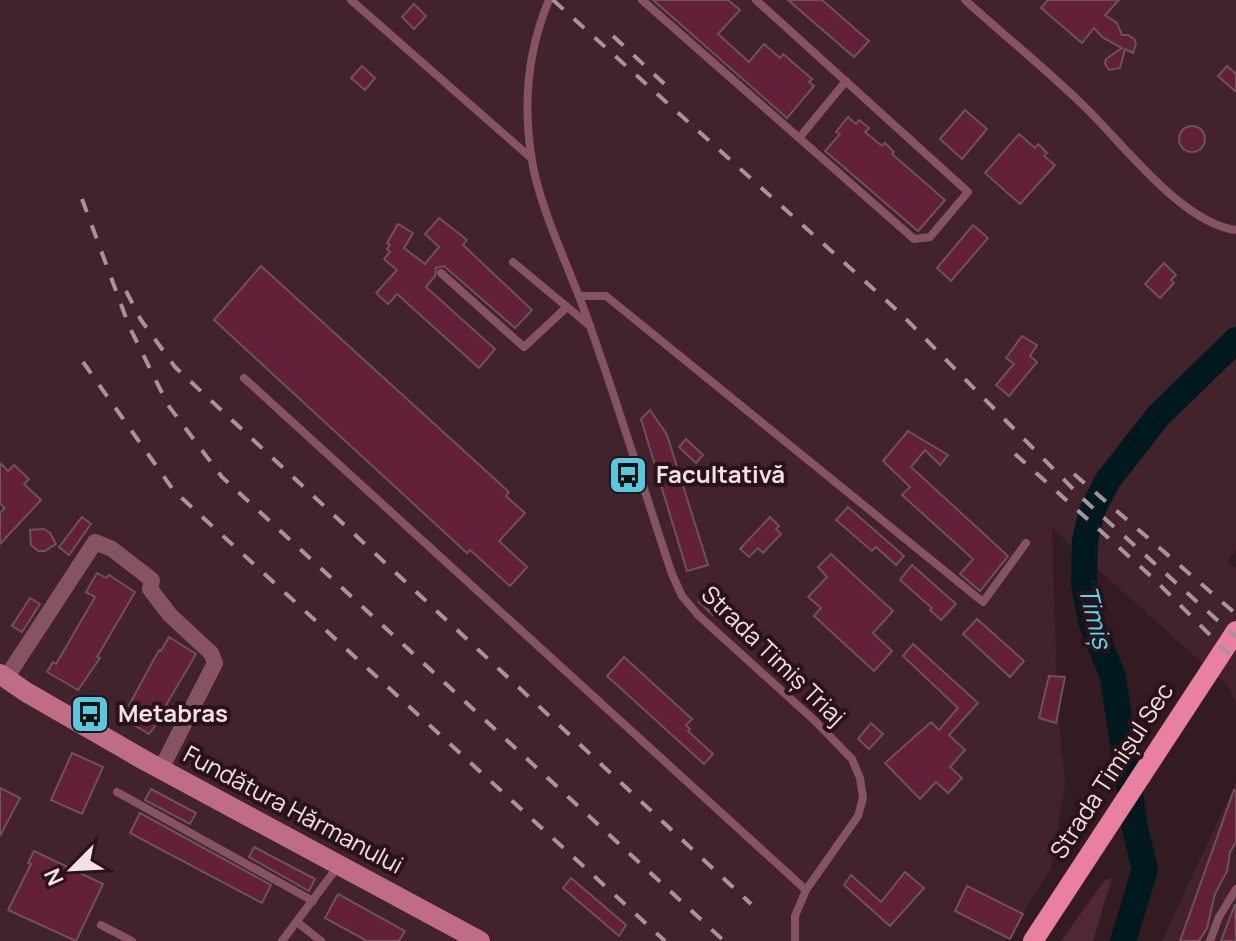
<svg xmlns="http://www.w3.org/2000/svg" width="1236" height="941" viewBox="0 0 1236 941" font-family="Manrope,sans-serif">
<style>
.built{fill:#42232c}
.green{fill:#4f2833}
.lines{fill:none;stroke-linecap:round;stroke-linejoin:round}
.river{stroke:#00191e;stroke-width:26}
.building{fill:#622138;stroke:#6e5259;stroke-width:2}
.service{stroke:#865361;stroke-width:8}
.minor{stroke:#865361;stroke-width:16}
.secondary{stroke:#be6d85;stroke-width:20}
.primary{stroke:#e980a0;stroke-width:20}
.rail{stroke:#a79398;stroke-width:4;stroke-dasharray:14 14;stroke-linecap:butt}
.labels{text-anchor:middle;stroke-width:8;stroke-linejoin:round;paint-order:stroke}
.poi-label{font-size:24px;font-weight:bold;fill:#f1e0e4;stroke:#291219;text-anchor:start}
.street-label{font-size:24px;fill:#f1e0e4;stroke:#291219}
.water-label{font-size:26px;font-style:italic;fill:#4cdff7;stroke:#291219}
</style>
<rect width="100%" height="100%" fill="#331b22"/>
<g class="built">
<polygon points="0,0 1236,0 1236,549 1227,561 1236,569 1236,704 1228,686 1052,528 1057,698 1065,785 1051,868 1006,941 0,941"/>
<polygon points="1236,782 1236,941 1162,941"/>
</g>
<polygon class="green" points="1112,878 1093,941 1061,941 1104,881"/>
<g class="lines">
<polyline class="river" points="1123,941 1145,869 1136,834 1113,677 1092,624 1084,585 1085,540 1092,511 1108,480 1158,416 1236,340"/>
</g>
<g class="building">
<polygon points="653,0 728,0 740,10 718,34 749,62 764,44 780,58 783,54 812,79 809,82 814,86 787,118"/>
<polygon points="788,0 822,0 869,41 854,57"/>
<polygon points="1048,0 1119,0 1105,15 1117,23 1122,35 1128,35 1134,39 1136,44 1133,53 1125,49 1120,68 1109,70 1105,64 1106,59 1122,48 1102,37 1094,28 1082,43 1041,8"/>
<polygon points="414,4 426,16 414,29 402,17"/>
<polygon points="362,66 375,78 365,90 351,78"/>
<polygon points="1227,66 1236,74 1236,92 1218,76"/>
<polygon points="965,110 987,129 962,159 940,139"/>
<polygon points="848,117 856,124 859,120 869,128 865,132 882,146 885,143 894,152 892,154 945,200 918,231 825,151 840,134 836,132"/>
<circle cx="1192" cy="139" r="13"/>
<polygon points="1019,134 1035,148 1038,144 1047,153 1044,156 1055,165 1020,204 985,173"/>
<polygon points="439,218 467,240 463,245 532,310 515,328 444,266 436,268 435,276 426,287 495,349 479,368 397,294 388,304 376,293 397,270 384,259 390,252 387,249 390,245 387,243 398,224 413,233 404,248 425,264 439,247 425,234"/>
<polygon points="973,225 988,238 951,281 937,268"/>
<polygon points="1164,263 1176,275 1171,280 1174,283 1160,298 1145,284"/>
<polygon points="261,266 509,492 506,496 525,513 499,541 527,567 510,586 470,550 467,553 214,320"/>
<polygon points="1022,336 1037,345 1030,356 1037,362 1009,396 996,385 1014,364 1006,358"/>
<polygon points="650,410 667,435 708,565 687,571 641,419"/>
<polygon points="908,431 948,455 940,465 925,450 911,467 1008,556 980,591 960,574 973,559 902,495 910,487 883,461"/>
<polygon points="686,439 703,455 696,463 679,447"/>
<polygon points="0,463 8,471 14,465 29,479 24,484 41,500 0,544 0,513 5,508 0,504"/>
<polygon points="848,507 904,556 896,565 876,547 872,551 836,520"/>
<polygon points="82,517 91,524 69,555 59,547"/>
<polygon points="770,517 779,526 776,529 781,534 763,553 758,548 749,557 740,549"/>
<polygon points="44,529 50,533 56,544 45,551 38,551 31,545 30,530"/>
<polygon points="831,554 893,611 873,633 892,651 874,671 814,616 821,608 808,597 827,577 818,567"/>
<polygon points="912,565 956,604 941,620 930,610 932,608 900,580"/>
<polygon points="97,573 106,578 109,575 135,592 97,657 100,658 78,690 47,672 53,662 56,664 95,597 86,592"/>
<polygon points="710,590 723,602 713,615 699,602"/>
<polygon points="30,598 40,604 22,632 12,626"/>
<polygon points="977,619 1024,661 1010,677 963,634"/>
<polygon points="169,637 196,654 166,705 168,706 164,714 149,734 122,718 159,650 161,651"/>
<polygon points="913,644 978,703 949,735 965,750 950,767 962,778 948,793 936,782 920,799 885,763 931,722 939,730 958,708 903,656"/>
<polygon points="624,657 692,719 686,725 690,729 688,731 713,754 704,764 607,676"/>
<polygon points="1049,676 1065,677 1056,723 1039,718"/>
<polygon points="871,723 883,734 869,749 858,739"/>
<polygon points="72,753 103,767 82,814 51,800"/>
<polygon points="0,788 20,798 0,836"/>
<polygon points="151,789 196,813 190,824 145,800"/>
<polygon points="1234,790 1236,791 1236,842 1230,852 1227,871 1215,894 1207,928 1199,941 1180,941"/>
<polygon points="140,813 271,885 262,903 130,833"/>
<polygon points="254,847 315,879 309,891 249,857"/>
<polygon points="34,851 103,884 76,941 8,910 31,864 28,863"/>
<polygon points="905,872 924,888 890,926 844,885 851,875 881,902"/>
<polygon points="571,878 626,925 619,936 563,888"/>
<polygon points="967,886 1023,914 1010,939 955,911"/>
<polygon points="338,894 405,931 399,941 367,941 325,918"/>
<polygon points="1235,904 1236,941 1221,941"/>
</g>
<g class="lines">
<g class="service">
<polyline points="351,0 530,157"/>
<path d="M549,0c-21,50 -26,101 -18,154 6,49 38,113 55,161 31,85 57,173 86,259l10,22 16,19 116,105 38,39 8,19 3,20 -5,18 -52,74 -11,26v25"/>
<polyline points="642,0 914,239 930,237 968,192 756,0"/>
<path d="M965,0c40,36 82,70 120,107 39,38 97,116 151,123"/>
<polyline points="799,138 846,81"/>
<polyline points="513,262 590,326"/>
<polyline points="441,273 524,347 567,307"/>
<polyline points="580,296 606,296 983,602 1026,543"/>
<polyline points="244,378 806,890"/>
<polyline points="117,792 313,901"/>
<polyline points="297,922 321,941"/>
<polyline points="101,925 132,941"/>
<polyline points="282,941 339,865"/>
<polyline points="1210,941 1219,917 1236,889"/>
</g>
<polyline class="minor" points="6,678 95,542 112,549 152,580 150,589 170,615 211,653 215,663 161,769"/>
<polyline class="secondary" points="0,674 26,692 144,760 480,941"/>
<polyline class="primary" points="1033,941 1236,631"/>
<g class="rail">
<polyline points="553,0 899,312 1082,498 1236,637"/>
<polyline points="613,36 672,91"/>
<polyline points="82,199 129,326 168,405 222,477 723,940"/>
<polyline points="126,291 141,320 175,367 751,904"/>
<polyline points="83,362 174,491 665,941"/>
<polyline points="1015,454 1153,578 1236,661"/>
<polyline points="1074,474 1236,614"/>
</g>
</g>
<defs>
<symbol id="bus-square" viewBox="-11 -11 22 22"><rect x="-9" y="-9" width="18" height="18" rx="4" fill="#54cade" stroke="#291219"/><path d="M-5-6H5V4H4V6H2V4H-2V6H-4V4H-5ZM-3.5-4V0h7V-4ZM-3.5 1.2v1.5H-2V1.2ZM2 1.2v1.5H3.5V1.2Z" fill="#111"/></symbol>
</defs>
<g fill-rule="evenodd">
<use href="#bus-square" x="606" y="453" width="44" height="44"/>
<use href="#bus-square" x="68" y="692" width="44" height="44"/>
</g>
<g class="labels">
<g class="poi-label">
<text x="656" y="483">Facultativă</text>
<text x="118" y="722">Metabras</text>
</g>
<g class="street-label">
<text transform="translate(773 656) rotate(44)" y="8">Strada Timiș Triaj</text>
<text transform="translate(1112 771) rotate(-57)" y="8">Strada Timișul Sec</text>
<text transform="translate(293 810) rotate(28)" y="8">Fundătura Hărmanului</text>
</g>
<g class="water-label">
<text transform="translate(1095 617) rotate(76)" y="9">Timiș</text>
</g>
</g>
<g transform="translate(72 869) rotate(246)" stroke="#291219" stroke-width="6" paint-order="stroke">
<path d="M0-6L14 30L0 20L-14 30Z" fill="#f1e0e4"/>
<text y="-12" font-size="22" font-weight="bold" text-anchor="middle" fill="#f1e0e4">N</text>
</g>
</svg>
